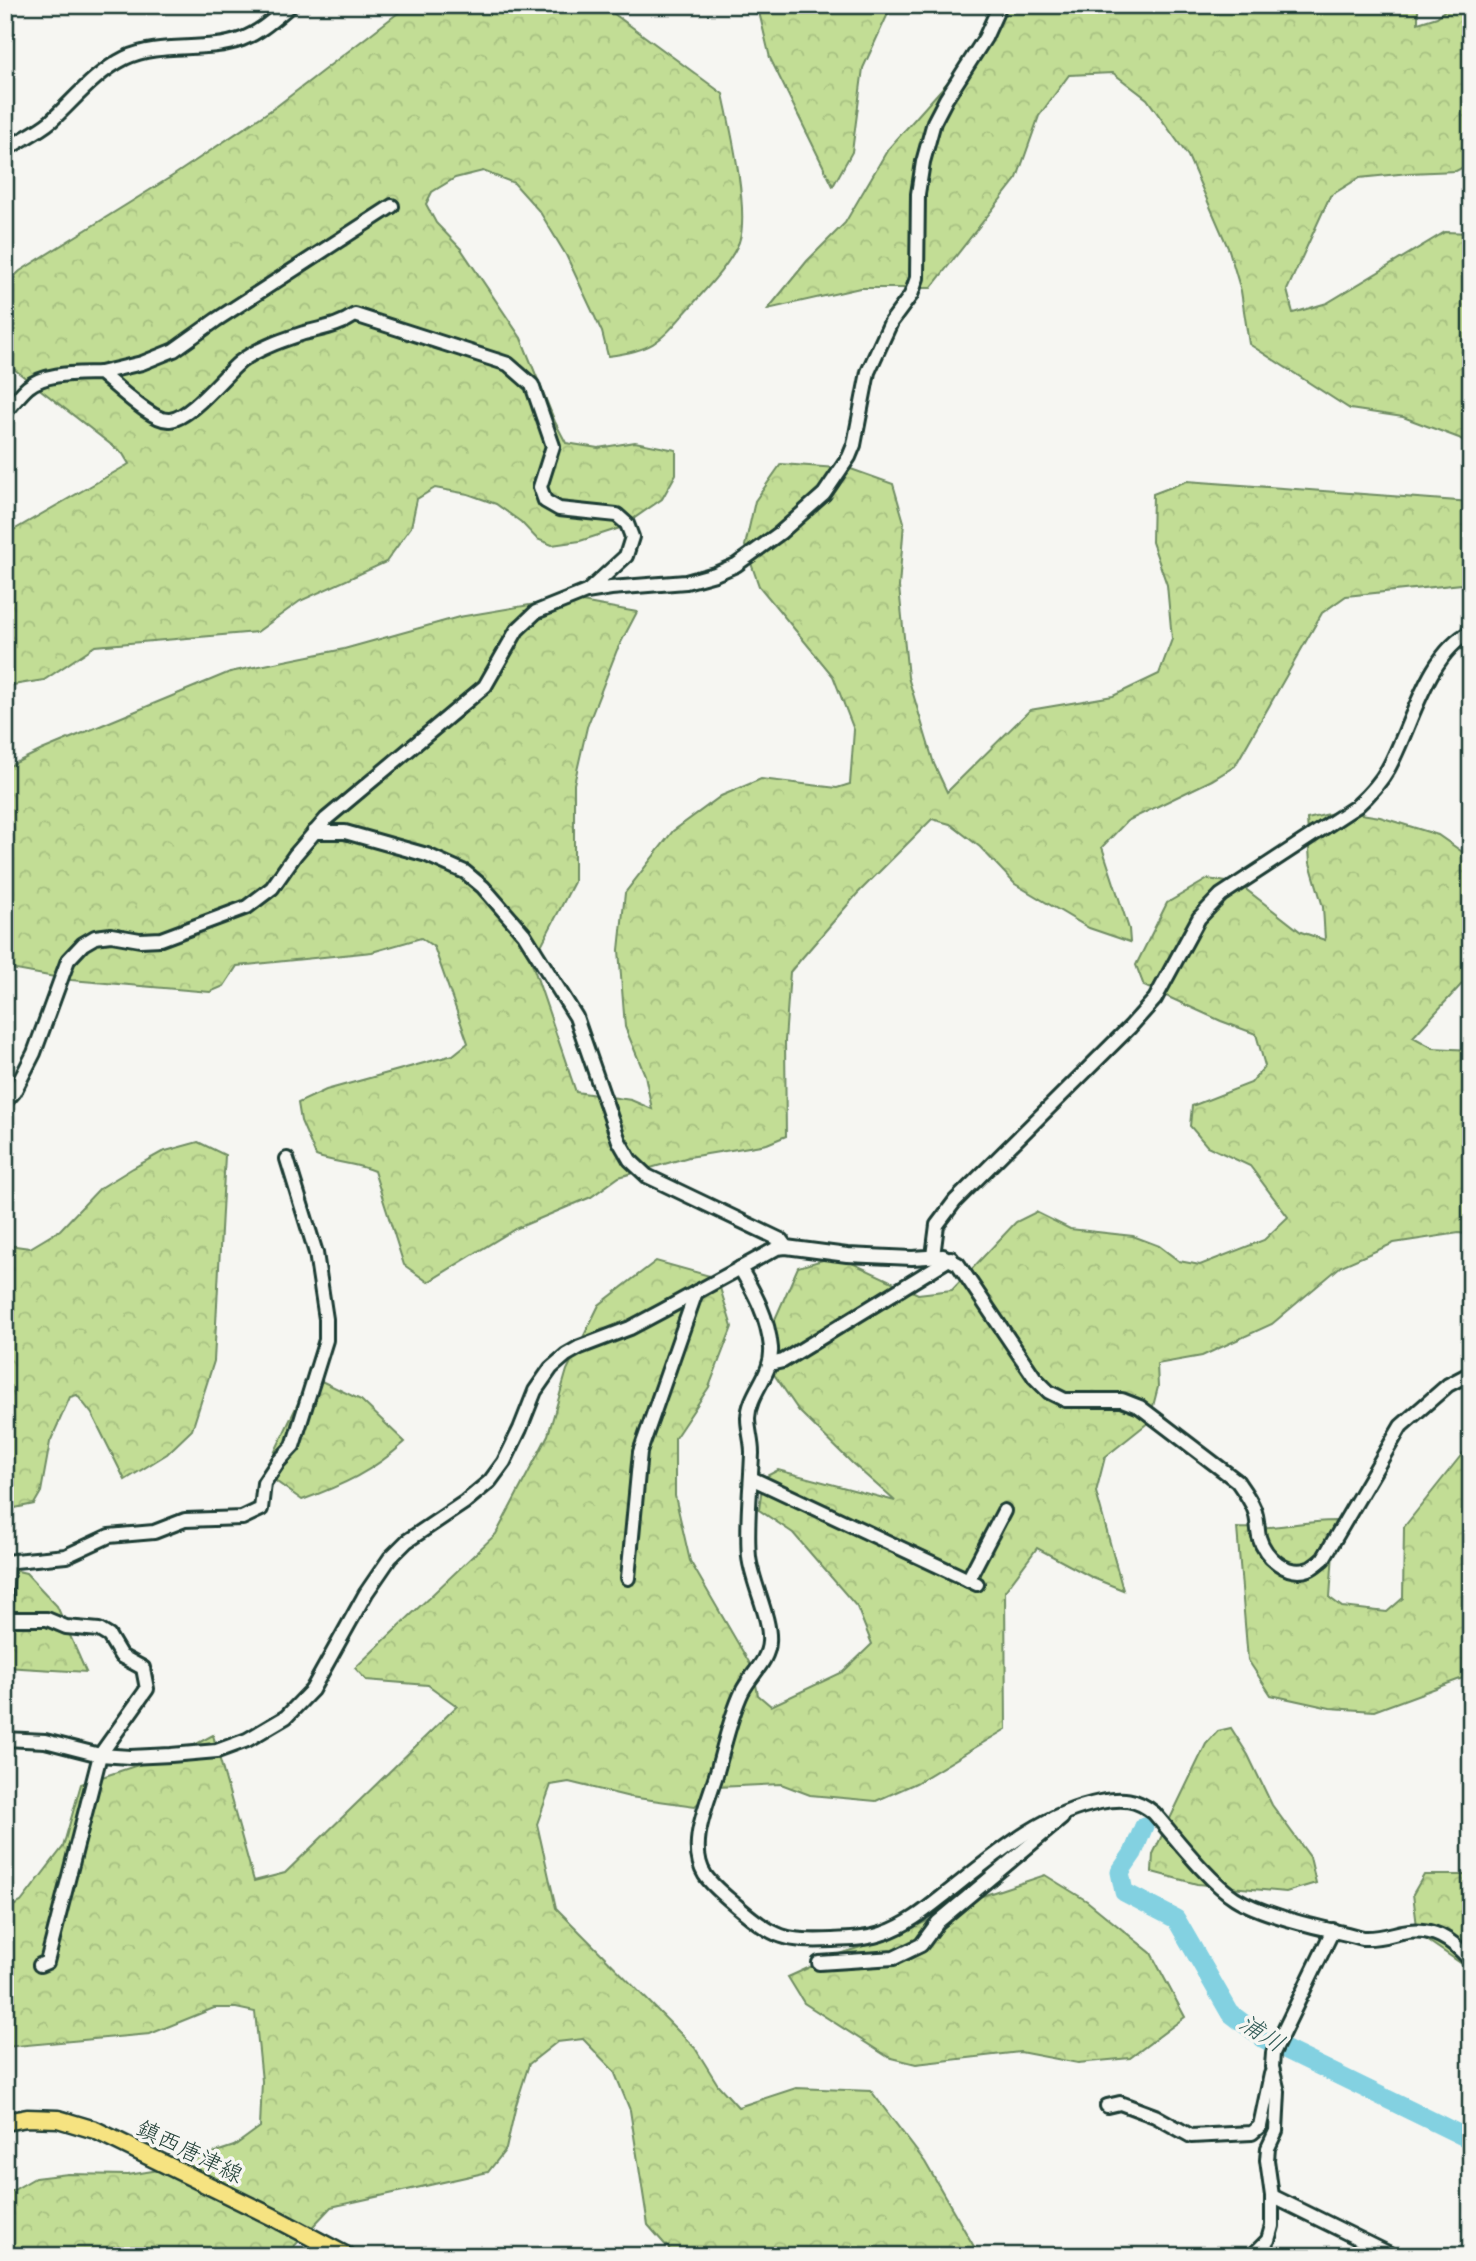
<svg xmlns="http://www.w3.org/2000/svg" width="1476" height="2261" viewBox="0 0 1476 2261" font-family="'Indie Flower','Klee One',sans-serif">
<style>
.forest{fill:url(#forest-crowns);stroke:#708d64;stroke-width:2}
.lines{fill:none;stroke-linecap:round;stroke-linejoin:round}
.river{stroke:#83d1e1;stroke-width:19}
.minor-casing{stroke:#1f3d34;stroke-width:18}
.major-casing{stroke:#1f3d34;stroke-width:21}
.minor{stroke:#f6f6f2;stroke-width:12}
.major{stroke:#f6e381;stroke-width:16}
.labels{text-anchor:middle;stroke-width:7;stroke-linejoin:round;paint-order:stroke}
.street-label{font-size:23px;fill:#1f3d34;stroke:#f6f6f2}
.water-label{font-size:24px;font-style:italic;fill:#335b57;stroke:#f6f6f2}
</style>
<defs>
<pattern id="forest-crowns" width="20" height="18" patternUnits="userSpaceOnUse" patternTransform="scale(1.75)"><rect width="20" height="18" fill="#c2dd95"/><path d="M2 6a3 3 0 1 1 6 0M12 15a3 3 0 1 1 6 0" fill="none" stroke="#a6bf81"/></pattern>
</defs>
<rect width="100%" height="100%" fill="#f6f6f2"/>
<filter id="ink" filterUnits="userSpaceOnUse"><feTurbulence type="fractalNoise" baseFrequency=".0143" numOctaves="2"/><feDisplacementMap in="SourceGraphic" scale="14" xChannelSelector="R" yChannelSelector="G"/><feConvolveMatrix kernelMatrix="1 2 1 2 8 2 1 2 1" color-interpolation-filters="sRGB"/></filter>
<g filter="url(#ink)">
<g class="forest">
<path d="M413,5h189l121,89c7,32 27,119 16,148 -9,22 -32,46 -48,64 -31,35 -35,44 -83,50l-6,-24 -36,-77 -26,-43 -26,-29 -31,-12 -28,7 -23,14 -6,12 10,19 25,26 60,89 34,84 11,21 32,5 37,-6 41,8v24l-14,25 -42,29 -40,13 -28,4 -15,-6 -16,-17 -25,-18 -28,-10 -33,-6 -18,11 -6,28 -25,35 -86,39 -43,31 -162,14 -51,34 -38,6 -1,-151 124,-71 -6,-10 -118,-92v-77l15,-14 154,-96 103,-69 121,-93z"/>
<polygon points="754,5 892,5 863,68 852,152 833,186 770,58 759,12"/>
<polygon points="990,5 1418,5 1418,23 1437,17 1451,5 1471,5 1471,163 1456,171 1409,173 1359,178 1330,196 1287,290 1293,313 1327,303 1445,232 1471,233 1471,446 1459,438 1403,417 1350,409 1249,344 1241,291 1229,250 1188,156 1147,99 1113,73 1069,75 1039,116 1017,178 931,288 860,288 768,309 807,261 845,223 888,149 946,84 974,55 989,20"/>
<path d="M781,464l70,5 42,15 11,38 -5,65 9,90 26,87 13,28 83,-82 83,-14 46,-22 13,-35 -5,-54 -15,-43 1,-48 34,-13 284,21v81l-125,13 -24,17 -87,153 -23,14 -85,41 -25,26 27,82 1,13 -41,-14 -74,-44 -35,-37 -30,-23 -18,-5 -75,75 -67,78 -5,69 1,95 -19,8 -78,13 -70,20 -28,20 -76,32 -87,53 -24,-17 -30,-94c-19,-8 -39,-8 -58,-15l-15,-35 -3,-18 28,-13 127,-35 15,-12 -34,-96 -13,-9 -49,14 -135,14 -13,20 -14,6 -139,-12 -66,-12v-200l37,-18 188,-78 114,-23 115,-32 106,-18 72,13 -20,38 -30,77 -13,57v98l-42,81 44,129 55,8 21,9 -7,-34 -20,-48 -6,-77 6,-57 48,-62 48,-35 40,-17 76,9 13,-4 4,-54 -21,-54 -74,-90 -14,-40 10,-45z"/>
<polygon points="1342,811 1380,817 1438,835 1471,858 1471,974 1413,1037 1433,1048 1471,1050 1471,1235 1459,1233 1394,1243 1341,1266 1272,1324 1202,1356 1157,1364 1158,1387 1149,1422 1105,1457 1096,1492 1123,1590 1093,1578 1037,1548 1005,1591 1006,1729 916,1783 876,1801 810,1795 781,1784 717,1787 695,1806 630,1797 569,1782 551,1785 537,1824 556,1908 695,2048 718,2085 738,2107 796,2088 871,2091 925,2162 976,2250 986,2256 675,2256 648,2225 630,2110 614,2071 583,2039 557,2042 529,2064 516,2105 506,2149 488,2172 331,2207 285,2256 5,2256 5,2195 35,2178 68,2174 128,2175 165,2169 234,2146 260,2127 262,2081 255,2012 236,2008 214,2008 150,2034 5,2047 5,1910 21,1902 63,1847 81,1784 189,1748 213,1735 254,1881 285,1873 457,1706 428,1685 366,1680 355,1668 496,1534 548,1435 567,1370 599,1305 656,1261 717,1278 732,1327 709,1387 675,1438 675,1496 690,1561 753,1669 758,1695 771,1706 843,1672 872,1644 857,1607 793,1533 759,1510 763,1478 778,1470 895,1501 852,1463 799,1411 769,1367 772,1326 798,1267 837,1256 918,1294 952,1290 1016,1222 1036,1212 1070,1229 1133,1236 1159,1246 1179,1261 1200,1265 1264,1240 1288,1217 1250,1166 1207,1146 1190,1126 1192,1106 1251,1083 1265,1066 1256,1034 1221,1021 1144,986 1136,965 1167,903 1208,879 1239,884 1301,932 1325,940 1323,907 1310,863 1307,819"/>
<polygon points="198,1142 225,1155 214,1361 192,1430 167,1454 125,1480 92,1414 77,1395 70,1397 50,1442 41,1492 34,1504 5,1510 5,1237 8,1245 30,1248 60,1230 99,1189 133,1168 162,1152"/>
<path d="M311,1376l50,24 44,42c-33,30 -62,43 -103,58l-25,-18 -9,-16z"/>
<path d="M1471,1443v232l-97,36 -44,-3 -59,-13 -23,-35 -11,-132c33,2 65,-7 98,-7l-5,77 12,9 45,5 16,-14 1,-71z"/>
<polygon points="5,1568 26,1573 57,1606 86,1672 5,1667"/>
<polygon points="1231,1728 1248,1755 1272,1805 1310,1857 1316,1883 1286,1892 1197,1884 1152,1872 1153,1854 1206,1744 1218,1731"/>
<polygon points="1045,1875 1087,1901 1151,1953 1185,2017 1130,2058 1078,2063 1020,2052 916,2064 888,2057 804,2003 788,1977 839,1954 895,1936 976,1898"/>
<polygon points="1424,1875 1471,1875 1471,1970 1418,1934 1413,1894"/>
</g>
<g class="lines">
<polyline class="river" points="1144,1826 1133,1853 1120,1872 1124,1892 1176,1919 1230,2013 1264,2039 1471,2140"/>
<defs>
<g id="minor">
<path d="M5,150c15,-10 33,-18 46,-29 24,-22 44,-48 74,-63 35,-17 80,-5 117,-19 19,-7 33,-21 49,-34"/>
<polyline points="100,373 142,363 174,350 216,320 392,206"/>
<path d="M5,412c8,-8 15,-18 23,-25 18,-15 50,-13 72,-14 16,12 52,49 70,47 21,-2 53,-44 70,-58 18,-14 43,-22 64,-29 18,-5 35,-7 51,-18l153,49 24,21 21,61 -13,41 5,14 14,8 58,6 10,9 5,13 -6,19 -38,35"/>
<polyline points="314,832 345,832 427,855 465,872 483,887 524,934 576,1017 619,1141 630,1160 647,1176 781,1240 786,1247"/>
<polyline points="5,1102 14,1092 34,1053 68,960 83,944 95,937 111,935 140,940 161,939 247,907 272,888 295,855 326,819 485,686 517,630 536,612 586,592 611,588 686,582 715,574 736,565 780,533 824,494 849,457 854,445 868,372 891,322 911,295 917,278 918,194 923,162 934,122 946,99 985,38 1000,5"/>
<path d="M933,1256l4,-31 18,-24 175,-174 25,-28 44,-81 22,-23 136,-89c12,-11 23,-23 31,-37 23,-41 39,-116 83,-137"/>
<path d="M740,1268c15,26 28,49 31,80 2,27 -22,44 -23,70 0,12 4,23 4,35 -1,34 -6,70 -3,104 3,26 22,61 20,85 -1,20 -19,33 -27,50 -12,25 -18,56 -26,83 -9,30 -29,71 -11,100 8,12 23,23 33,32 37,31 47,35 95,33 17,-1 35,-1 51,-7 24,-8 44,-25 63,-40 47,-37 93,-79 153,-91 22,-4 36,-4 54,11 21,24 55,69 81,85 30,19 93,31 128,40 15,1 26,-3 39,-6 30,-6 50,7 69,29"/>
<polyline points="770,1364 783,1361 951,1258"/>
<polyline points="751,1478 977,1584"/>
<polyline points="5,1562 66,1556 109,1536 154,1532 185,1520 242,1518 261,1509 264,1483 278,1462 293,1446 326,1340 326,1319 316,1253 287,1159"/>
<polyline points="628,1578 640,1452 696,1292"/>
<polyline points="968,1580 1004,1511"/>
<polyline points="5,1608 7,1562"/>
<polyline points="5,1612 9,1619 47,1619 66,1627 99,1630 109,1636 121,1656 143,1668 147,1689 100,1755 47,1962 40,1965"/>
<path d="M5,1739l40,2 55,14 30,2 41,-2 46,-4 30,-11 39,-23 26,-27 54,-97 24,-35 17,-17 58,-39 25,-21 14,-19 16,-33 15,-38 16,-23 15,-13 14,-8 50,-19 32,-17 115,-63 9,-1 61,8 65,3 31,-2 15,8 77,114 14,14 16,8h57l18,7 97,74c7,10 13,18 17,28 4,9 3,19 5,28 6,20 28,40 50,32 5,-2 10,-7 14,-10l78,-133 47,-41 23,-12"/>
<polyline points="819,1963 894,1958 921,1945 938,1922 1062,1818"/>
<polyline points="1107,2106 1120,2103 1155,2116 1191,2136 1252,2133 1260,2126 1271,2074"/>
<polyline points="1272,2196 1394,2256"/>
<polyline points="1252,2256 1268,2240 1272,2226 1272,2196 1267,2160 1268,2148 1276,2131 1278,2092 1272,2067 1273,2053 1333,1930"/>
</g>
<polyline id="major" points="5,2122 27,2118 58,2119 95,2130 273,2217 347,2256"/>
</defs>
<use href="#minor" class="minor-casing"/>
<use href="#major" class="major-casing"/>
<use href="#minor" class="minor"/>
<use href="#major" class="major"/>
</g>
</g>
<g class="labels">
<g class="street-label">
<text transform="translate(190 2151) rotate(26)" y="8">鎮西唐津線</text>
</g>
<g class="water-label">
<text transform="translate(1262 2033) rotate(33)" y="8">浦川</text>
</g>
</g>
<rect width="1476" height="2261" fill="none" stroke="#f6f6f2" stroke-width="28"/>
<rect x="14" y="14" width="1448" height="2233" fill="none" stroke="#1f3d34" stroke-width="2.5" filter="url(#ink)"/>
</svg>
